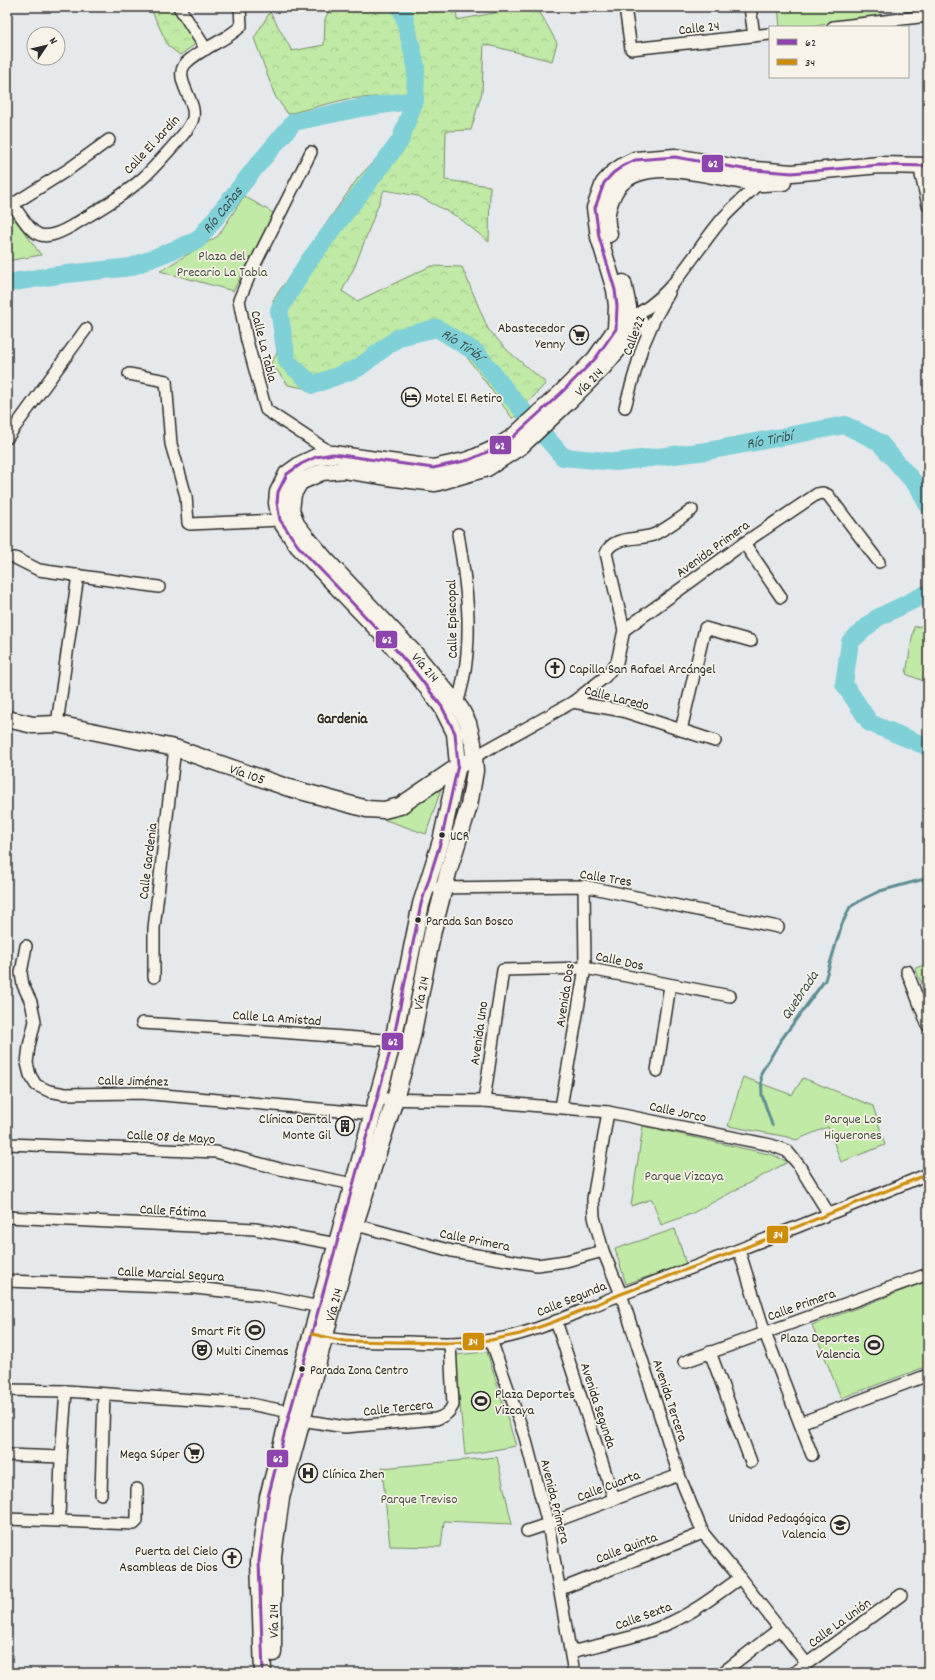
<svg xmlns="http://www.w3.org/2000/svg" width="935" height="1680" viewBox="0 0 935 1680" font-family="Dekko,sans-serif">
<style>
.forest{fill:url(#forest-crowns);stroke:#768a68}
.park{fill:#c0eaa6;stroke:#768a68}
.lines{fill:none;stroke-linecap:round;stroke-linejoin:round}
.stream{stroke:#5d8e92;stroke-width:3}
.river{stroke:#7fd0d7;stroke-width:18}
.street-casing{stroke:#2b2b2b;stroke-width:14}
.secondary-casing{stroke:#2b2b2b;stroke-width:19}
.street{stroke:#f7f3e8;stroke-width:11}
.secondary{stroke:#f7f3e8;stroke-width:16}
.bus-1-casing{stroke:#f7f3e8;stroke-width:6}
.bus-2-casing{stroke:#f7f3e8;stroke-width:6}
.bus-1{stroke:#8e44ad;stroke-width:3}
.bus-2{stroke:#ce8d09;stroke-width:3}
.bus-dot{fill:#2b2b2b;stroke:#f7f3e8;stroke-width:1.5}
.labels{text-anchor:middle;stroke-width:3.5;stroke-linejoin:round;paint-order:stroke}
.bus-label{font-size:13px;fill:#2b2b2b;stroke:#f7f3e8;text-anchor:start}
.street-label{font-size:14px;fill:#2b2b2b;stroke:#f7f3e8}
.park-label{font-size:14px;fill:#495144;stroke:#f7f3e8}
.poi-label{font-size:14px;fill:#2b2b2b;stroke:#f7f3e8;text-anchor:end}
.water-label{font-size:15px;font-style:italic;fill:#405456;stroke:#f7f3e8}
.neighbourhood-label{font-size:15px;font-weight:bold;fill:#2b2b2b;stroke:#f7f3e8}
.line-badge{stroke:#f7f3e8;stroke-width:1.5}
.badge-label{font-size:11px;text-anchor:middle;font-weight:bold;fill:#fff}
</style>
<defs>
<pattern id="forest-crowns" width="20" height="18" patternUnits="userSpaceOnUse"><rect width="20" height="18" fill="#c0eaa6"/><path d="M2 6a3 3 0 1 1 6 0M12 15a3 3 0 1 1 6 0" fill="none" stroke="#a5c98f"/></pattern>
</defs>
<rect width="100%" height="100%" fill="#e6e9ec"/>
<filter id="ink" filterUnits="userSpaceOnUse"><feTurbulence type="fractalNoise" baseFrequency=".025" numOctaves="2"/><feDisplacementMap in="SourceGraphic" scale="8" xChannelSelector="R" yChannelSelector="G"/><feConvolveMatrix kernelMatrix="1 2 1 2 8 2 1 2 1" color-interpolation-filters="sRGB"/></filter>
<g filter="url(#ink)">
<g class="forest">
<polygon points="150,7 174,7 197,43 180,55 168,46"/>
<polygon points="331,7 456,7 457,20 525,7 537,7 557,43 552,61 484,44 482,92 471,130 446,131 445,180 490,186 489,242 458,217 418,196 384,190 355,266 342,291 357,301 431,266 462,267 488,329 508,351 546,383 513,419 443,325 400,343 343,378 309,389 288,385 271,363 277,353 273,300 358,178 419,113 388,96 347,99 288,114 275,96 254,38 270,12 292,51 324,45 325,19"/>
</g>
<g class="park">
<polygon points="778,7 880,7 882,19 800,27 780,27"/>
<polygon points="244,196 275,214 233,291 160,271 218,236"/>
<polygon points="9,211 41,255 7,261 7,213"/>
<polygon points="928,625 928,683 906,674 914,627"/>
<polygon points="444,780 426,834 377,817"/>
<polygon points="928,964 928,985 923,987 915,968"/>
<polygon points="743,1077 792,1095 803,1078 873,1106 885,1145 841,1162 828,1127 796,1140 788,1137 728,1126"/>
<polygon points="643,1126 773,1155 788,1162 691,1214 661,1225 652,1199 631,1206"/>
<polygon points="675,1229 686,1264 626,1284 615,1249"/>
<polygon points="928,1281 928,1366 841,1398 812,1325"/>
<polygon points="487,1352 516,1446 465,1455 455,1355"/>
<polygon points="497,1457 512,1524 444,1521 441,1547 390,1546 382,1468"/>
</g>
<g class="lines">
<polyline class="stream" points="772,1125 762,1095 761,1073 781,1040 825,980 842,924 850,907 865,898 880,891 928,878"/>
<g class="river">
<path id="s1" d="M400,7l4,9 12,50 -1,34 -15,41 -92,121 -29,48 8,51 26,24 45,-17 41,-31 38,-9 40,25 35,45 51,59 53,5 91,-11 138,-26 34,17 40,46 9,18"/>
<path id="s2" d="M7,283l51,-8 73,-8 67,-27 57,-72 39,-46 66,-14 55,-8"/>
<polyline points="928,593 877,618 850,642 844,684 870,723 928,747"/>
</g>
<defs>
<g id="street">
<polyline points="179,7 206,49"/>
<polyline points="625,7 631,49 770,34"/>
<polyline points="750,7 754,36"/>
<polyline points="833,27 928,16"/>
<polyline points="311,152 251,272 239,300 247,341 266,410 333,454"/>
<polyline points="921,175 928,205"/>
<path d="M13,205c20,28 24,41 59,21 24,-15 50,-29 71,-48 11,-10 21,-22 31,-33 6,-7 15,-16 18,-24 8,-18 -21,-42 -6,-58 16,-16 39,-21 55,-37l-1,-19"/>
<polyline points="7,208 69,169 109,140"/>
<polyline points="638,314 648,333"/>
<path d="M629,318c44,-19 65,-67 95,-101 11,-12 24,-23 35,-34l2,-4"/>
<polyline points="129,374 166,381 171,444 186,496 188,523 190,524 280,520"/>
<polyline points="625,407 642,348 654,320 669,293"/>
<polyline points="7,438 86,329"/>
<polyline points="744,543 781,597"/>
<polyline points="15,558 39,570 159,587"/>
<path d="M624,630l-18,-77c6,-17 32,-13 47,-18 14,-6 27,-17 39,-25"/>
<polyline points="573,702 605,677 617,662 624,630 744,543 817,494 823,493 828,495 879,562"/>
<path d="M457,704c18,-56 11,-114 1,-170"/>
<polyline points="57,724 78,575"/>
<polyline points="681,730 705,628 751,641"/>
<polyline points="474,757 573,702 623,711 715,741"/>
<polyline points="437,888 584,886 778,927"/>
<polyline points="26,946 21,973 23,985 31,1002 35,1021 29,1046 27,1063 30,1075 36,1085 49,1091 65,1094 141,1093 374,1114"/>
<polyline points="907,971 928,1026"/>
<polyline points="154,977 154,928 175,748"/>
<polyline points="142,1023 239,1029 411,1042"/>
<polyline points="657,1071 670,985"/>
<polyline points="378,1099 484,1101 608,1112 771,1145 787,1151 798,1164 829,1214"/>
<polyline points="484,1101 503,970 585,968 730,996"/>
<polyline points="561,1107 585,968 584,886"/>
<polyline points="608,1112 593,1199 594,1217 603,1251 621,1294 679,1475 703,1533 740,1578 807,1664"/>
<polyline points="7,1144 216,1152 280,1169 353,1184"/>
<polyline points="7,1217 255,1229 337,1244"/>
<polyline points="349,1223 452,1251 537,1265 566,1261 603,1251"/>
<polyline points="739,1250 765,1333 812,1455"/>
<polyline points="7,1281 195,1288 260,1295 325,1308"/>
<polyline points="556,1321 614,1499"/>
<path d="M318,1336c30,7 60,6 90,6 28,1 56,2 84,-2 47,-7 91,-32 136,-48 101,-38 201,-77 300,-118"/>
<polyline points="491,1340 525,1437 548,1524 574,1673"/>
<polyline points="710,1352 751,1462"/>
<polyline points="684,1362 928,1274"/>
<path d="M7,1390l59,1 184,13 40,8 12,8 43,7 91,-8c9,-3 13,-6 17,-14l-3,-62"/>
<polyline points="800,1423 928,1375"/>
<polyline points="7,1455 61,1457"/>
<polyline points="101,1494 104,1394"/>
<polyline points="7,1519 134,1524 137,1521 137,1489"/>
<polyline points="59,1521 61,1457 66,1391"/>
<polyline points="527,1531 548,1524 679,1475"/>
<polyline points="561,1589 703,1533"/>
<path d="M571,1652c31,-8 64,-14 94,-27 27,-11 51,-30 75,-47"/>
<polyline points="722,1673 779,1629"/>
<polyline points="794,1673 901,1595"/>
</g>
<g id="secondary">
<path d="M609,234c-4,-14 -3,-22 2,-35 19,-54 108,-19 148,-16 8,0 16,-1 24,-1"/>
<path id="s3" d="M7,719l26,6 24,-1 118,24 111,39 81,22 17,1 16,-4 63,-43"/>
<path id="s4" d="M273,1653v-97l8,-58 74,-274 40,-125 16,-57 22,-112 16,-61 20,-63 6,-35 -2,-28 -5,-20 -8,-15 -44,-53 -92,-97 -17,-20 -11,-14 -5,-14 2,-16 7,-12 22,-10 22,-2 51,8 40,5 52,-15 34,-22 48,-45 34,-34 17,-20 7,-20 2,-9 -1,-11 -5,-24"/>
<polyline points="263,1673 259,1561 268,1497 290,1412 393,1041 421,904 441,841 458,765 455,733 442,707 416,673 382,634 298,546 280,520 277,503 278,492 287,474 301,464 316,457 333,454 433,468 469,460 494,449 513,437 561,393 595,359 616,329 617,306 615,290 599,237 595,208 604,183 613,173 623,166 635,160 675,157 743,169 792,173 880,165 928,166"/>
</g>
</defs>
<use href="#street" class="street-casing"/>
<use href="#secondary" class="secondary-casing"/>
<use href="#street" class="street"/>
<use href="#secondary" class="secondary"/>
<defs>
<polyline id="bus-1" points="263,1673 259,1561 268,1497 290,1412 393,1041 421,904 441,841 458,765 455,733 442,707 416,673 382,634 298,546 280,520 277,503 278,492 287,474 301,464 316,457 333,454 433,468 469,460 494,449 513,437 561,393 595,359 616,329 617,306 615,290 599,237 595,208 604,183 613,173 623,166 635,160 675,157 743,169 792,173 880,165 928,166"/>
<polyline id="bus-2" points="312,1334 344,1341 450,1343 491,1340 520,1334 556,1321 621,1294 739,1250 928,1174"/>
</defs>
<use href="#bus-1" class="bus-1-casing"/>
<use href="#bus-2" class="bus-2-casing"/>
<use href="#bus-1" class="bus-1"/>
<use href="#bus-2" class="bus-2"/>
</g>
</g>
<defs>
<symbol id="supermarket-ring" viewBox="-11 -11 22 22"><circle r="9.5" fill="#f7f3e8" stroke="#2b2b2b" stroke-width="1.5"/><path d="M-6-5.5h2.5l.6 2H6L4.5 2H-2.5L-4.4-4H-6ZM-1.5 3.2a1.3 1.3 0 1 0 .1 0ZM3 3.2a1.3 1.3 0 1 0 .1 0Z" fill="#2b2b2b"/></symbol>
<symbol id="hotel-ring" viewBox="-11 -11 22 22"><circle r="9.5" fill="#f7f3e8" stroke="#2b2b2b" stroke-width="1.5"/><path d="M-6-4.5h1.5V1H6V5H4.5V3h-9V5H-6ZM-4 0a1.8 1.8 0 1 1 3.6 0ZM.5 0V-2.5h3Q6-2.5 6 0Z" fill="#2b2b2b"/></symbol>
<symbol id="church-ring" viewBox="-11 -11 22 22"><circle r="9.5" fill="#f7f3e8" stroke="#2b2b2b" stroke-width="1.5"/><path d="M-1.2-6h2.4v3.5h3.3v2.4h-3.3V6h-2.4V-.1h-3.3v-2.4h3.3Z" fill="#2b2b2b"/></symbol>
<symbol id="building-ring" viewBox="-11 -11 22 22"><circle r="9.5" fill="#f7f3e8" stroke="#2b2b2b" stroke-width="1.5"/><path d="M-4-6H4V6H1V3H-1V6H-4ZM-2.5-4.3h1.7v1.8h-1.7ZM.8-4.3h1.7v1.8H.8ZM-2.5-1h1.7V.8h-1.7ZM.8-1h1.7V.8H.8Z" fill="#2b2b2b"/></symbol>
<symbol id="stadium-ring" viewBox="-11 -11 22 22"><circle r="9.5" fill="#f7f3e8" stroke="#2b2b2b" stroke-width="1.5"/><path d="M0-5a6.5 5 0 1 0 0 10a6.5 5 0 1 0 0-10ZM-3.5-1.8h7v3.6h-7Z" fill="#2b2b2b"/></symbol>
<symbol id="theatre-ring" viewBox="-11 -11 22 22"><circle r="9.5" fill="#f7f3e8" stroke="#2b2b2b" stroke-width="1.5"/><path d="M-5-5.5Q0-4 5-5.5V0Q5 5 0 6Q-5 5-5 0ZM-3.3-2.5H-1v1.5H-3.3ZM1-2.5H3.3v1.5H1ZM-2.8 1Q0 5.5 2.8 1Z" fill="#2b2b2b"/></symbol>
<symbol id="hospital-ring" viewBox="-11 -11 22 22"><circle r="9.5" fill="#f7f3e8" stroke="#2b2b2b" stroke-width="1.5"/><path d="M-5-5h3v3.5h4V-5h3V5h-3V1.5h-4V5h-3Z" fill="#2b2b2b"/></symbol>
<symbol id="school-ring" viewBox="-11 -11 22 22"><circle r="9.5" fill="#f7f3e8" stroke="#2b2b2b" stroke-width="1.5"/><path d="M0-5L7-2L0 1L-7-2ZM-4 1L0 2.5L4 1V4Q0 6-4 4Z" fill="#2b2b2b"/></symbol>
</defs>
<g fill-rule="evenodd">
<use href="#supermarket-ring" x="568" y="324" width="22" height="22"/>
<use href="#hotel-ring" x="400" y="386" width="22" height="22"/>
<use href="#church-ring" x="544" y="657" width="22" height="22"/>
<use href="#building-ring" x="334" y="1115" width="22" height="22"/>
<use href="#stadium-ring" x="244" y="1319" width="22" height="22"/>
<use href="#stadium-ring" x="863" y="1334" width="22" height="22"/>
<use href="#theatre-ring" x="191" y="1339" width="22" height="22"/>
<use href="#stadium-ring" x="470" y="1390" width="22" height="22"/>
<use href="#supermarket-ring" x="183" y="1442" width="22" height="22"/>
<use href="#hospital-ring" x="297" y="1462" width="22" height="22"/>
<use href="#school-ring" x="829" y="1514" width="22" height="22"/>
<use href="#church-ring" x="221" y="1547" width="22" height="22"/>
</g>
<g class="bus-dot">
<circle cx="442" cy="835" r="3.5"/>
<circle cx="418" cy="920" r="3.5"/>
<circle cx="302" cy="1369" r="3.5"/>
</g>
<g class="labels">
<g class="bus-label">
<text x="450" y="840">UCR</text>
<text x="426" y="925">Parada San Bosco</text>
<text x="310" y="1374">Parada Zona Centro</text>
</g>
<g class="street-label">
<text transform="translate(699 27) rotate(-6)" y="5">Calle 24</text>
<text transform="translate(151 144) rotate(-47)" y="5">Calle El Jardín</text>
<text transform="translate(633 335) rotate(-69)" y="5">Calle 22</text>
<text transform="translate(265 346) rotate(76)" y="5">Calle La Tabla</text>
<text dy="5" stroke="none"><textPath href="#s4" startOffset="1592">Vía 214</textPath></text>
<text transform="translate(712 548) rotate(-36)" y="5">Avenida Primera</text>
<text transform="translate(451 619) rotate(-91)" y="5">Calle Episcopal</text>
<text transform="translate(426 667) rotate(49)" y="5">Vía 214</text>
<text transform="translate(617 697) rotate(14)" y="5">Calle Laredo</text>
<text dy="5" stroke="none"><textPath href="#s3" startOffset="248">Vía 105</textPath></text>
<text transform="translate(147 861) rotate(-83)" y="5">Calle Gardenia</text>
<text transform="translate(606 877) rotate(9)" y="5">Calle Tres</text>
<text transform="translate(620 960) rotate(12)" y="5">Calle Dos</text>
<text dy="5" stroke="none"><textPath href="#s4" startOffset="680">Vía 214</textPath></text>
<text transform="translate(564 995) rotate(-81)" y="5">Avenida Dos</text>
<text transform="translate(277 1017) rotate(4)" y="5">Calle La Amistad</text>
<text transform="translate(478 1033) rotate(-82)" y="5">Avenida Uno</text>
<text transform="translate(133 1080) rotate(1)" y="5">Calle Jiménez</text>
<text transform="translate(678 1111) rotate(12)" y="5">Calle Jorco</text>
<text transform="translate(171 1136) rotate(3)" y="5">Calle 08 de Mayo</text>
<text transform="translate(173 1210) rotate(3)" y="5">Calle Fátima</text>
<text transform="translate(475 1239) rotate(11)" y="5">Calle Primera</text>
<text transform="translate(171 1273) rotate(3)" y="5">Calle Marcial Segura</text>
<text transform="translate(571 1298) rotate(-22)" y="5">Calle Segunda</text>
<text transform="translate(801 1304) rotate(-20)" y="5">Calle Primera</text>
<text dy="5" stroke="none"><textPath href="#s4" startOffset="356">Vía 214</textPath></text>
<text transform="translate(671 1400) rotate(72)" y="5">Avenida Tercera</text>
<text transform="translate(599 1405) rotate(72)" y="5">Avenida Segunda</text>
<text transform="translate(398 1407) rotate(-6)" y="5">Calle Tercera</text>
<text transform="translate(608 1485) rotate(-21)" y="5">Calle Cuarta</text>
<text transform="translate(556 1501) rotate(76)" y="5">Avenida Primera</text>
<text transform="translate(626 1547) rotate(-21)" y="5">Calle Quinta</text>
<text transform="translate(643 1615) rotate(-20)" y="5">Calle Sexta</text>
<text transform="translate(273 1621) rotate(-90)" y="5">Vía 214</text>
<text transform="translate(839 1622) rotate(-36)" y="5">Calle La Unión</text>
</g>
<g class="park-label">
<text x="222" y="260">Plaza del<tspan x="222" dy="16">Precario La Tabla</tspan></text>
<text x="853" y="1123">Parque Los<tspan x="853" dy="16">Higuerones</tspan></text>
<text x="684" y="1180">Parque Vizcaya</text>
<text x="419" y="1503">Parque Treviso</text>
</g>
<g class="poi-label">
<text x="565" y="332">Abastecedor<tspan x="565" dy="16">Yenny</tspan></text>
<text x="425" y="402" text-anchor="start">Motel El Retiro</text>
<text x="569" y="673" text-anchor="start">Capilla San Rafael Arcángel</text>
<text x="331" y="1123">Clínica Dental<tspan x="331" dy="16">Monte Gil</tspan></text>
<text x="241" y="1335">Smart Fit</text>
<text x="860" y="1342">Plaza Deportes<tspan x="860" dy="16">Valencia</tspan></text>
<text x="216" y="1355" text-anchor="start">Multi Cinemas</text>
<text x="495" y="1398" text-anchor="start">Plaza Deportes<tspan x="495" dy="16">Vizcaya</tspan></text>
<text x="180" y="1458">Mega Súper</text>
<text x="322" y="1478" text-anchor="start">Clínica Zhen</text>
<text x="826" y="1522">Unidad Pedagógica<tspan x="826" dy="16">Valencia</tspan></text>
<text x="218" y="1555">Puerta del Cielo<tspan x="218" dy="16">Asambleas de Dios</tspan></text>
</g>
<g class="water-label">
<text dy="5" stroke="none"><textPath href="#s2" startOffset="236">Río Cañas</textPath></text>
<text dy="5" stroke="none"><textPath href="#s1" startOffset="603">Río Tiribí</textPath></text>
<text dy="5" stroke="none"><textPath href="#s1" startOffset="963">Río Tiribí</textPath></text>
<text transform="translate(799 995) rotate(-56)" y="5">Quebrada</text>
</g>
<g class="neighbourhood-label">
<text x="342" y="723">Gardenia</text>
</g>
</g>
<g class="line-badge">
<rect x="701" y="154" width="23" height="19" rx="4" fill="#8e44ad"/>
<rect x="489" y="435" width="23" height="20" rx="4" fill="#8e44ad"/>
<rect x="375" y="630" width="23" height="19" rx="4" fill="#8e44ad"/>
<rect x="381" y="1032" width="23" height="19" rx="4" fill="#8e44ad"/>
<rect x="766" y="1225" width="23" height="19" rx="4" fill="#ce8d09"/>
<rect x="462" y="1332" width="23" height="19" rx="4" fill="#ce8d09"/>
<rect x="266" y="1449" width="23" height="19" rx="4" fill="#8e44ad"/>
</g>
<g class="badge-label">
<text x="713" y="167">62</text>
<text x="500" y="449">62</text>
<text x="387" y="643">62</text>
<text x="393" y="1045">62</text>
<text x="778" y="1238">34</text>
<text x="473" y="1345">34</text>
<text x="278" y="1462">62</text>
</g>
<rect width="935" height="1680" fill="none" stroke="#f7f3e8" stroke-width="24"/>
<rect x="12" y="12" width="911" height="1656" fill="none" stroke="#2b2b2b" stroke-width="1.5" filter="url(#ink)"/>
<rect x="769" y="26" width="140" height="52" fill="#f7f3e8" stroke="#a5a39c"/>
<rect x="777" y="39" width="20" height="6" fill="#8e44ad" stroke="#a5a39c"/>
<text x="805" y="46" font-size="12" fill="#2b2b2b">62</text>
<rect x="777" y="59" width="20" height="6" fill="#ce8d09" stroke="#a5a39c"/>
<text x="805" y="66" font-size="12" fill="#2b2b2b">34</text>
<g transform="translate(46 46) rotate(55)"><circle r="19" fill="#f7f3e8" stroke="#a5a39c"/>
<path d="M0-3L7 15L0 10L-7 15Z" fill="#2b2b2b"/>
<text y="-6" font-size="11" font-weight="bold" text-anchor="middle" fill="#2b2b2b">N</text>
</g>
</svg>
